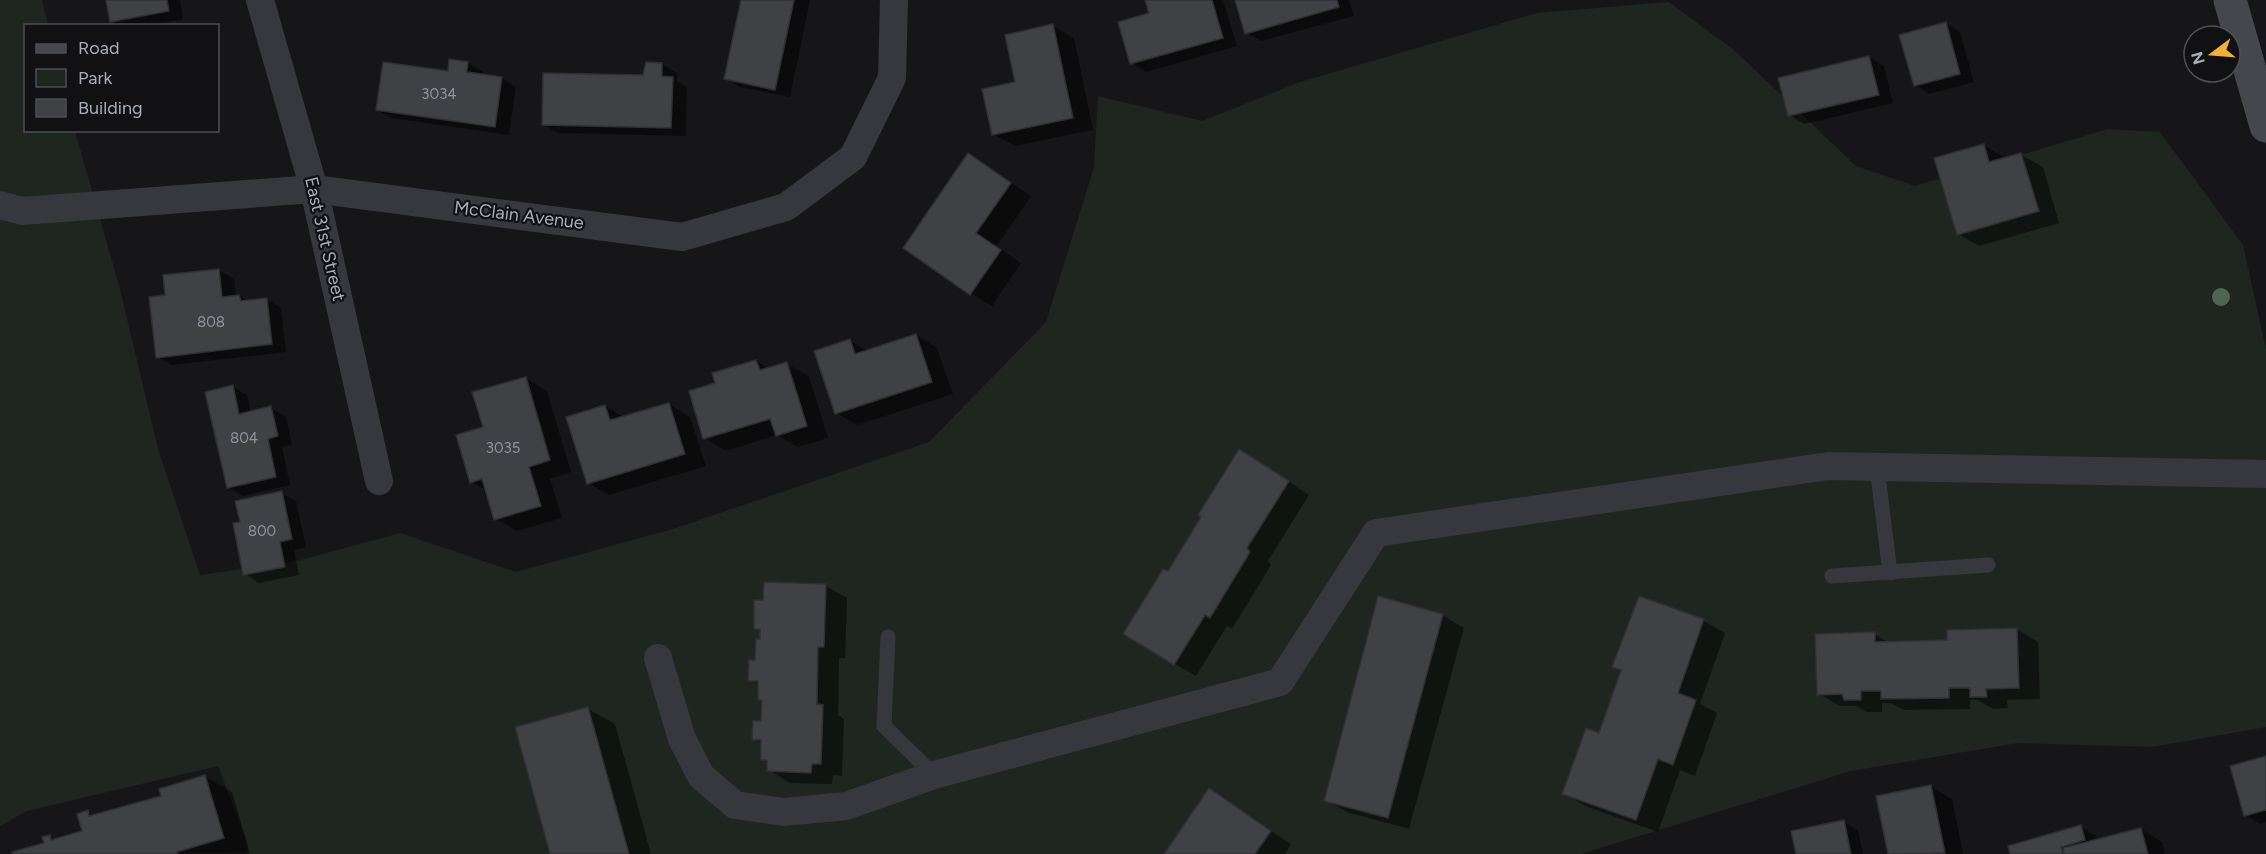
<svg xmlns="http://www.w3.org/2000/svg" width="2266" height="854" viewBox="0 0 2266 854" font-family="Figtree,sans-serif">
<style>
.green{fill:#1e261f}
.shadow{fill:#0007}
.building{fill:#404145;stroke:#303034;stroke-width:1.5}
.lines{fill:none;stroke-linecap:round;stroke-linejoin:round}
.lane{stroke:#37383d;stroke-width:15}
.street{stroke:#37383d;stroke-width:28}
.secondary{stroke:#45474d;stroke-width:33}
.tree{fill:#506452}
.labels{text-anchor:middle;stroke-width:4.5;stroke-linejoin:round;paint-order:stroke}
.number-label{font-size:15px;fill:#8e929b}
.street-label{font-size:18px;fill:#a8adb8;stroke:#111113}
</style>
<rect width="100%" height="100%" fill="#161618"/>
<polygon class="green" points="0,0 42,0 48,25 26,26 26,130 75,131 120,289 158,449 200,575 297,561 400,533 516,572 673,529 929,442 1046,322 1094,167 1098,96 1202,121 1300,82 1537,13 1669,2 1734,50 1856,166 1915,186 2108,129 2160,132 2243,245 2266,349 2266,727 2152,747 2018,743 1851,771 1581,854 248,854 245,837 218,766 27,811 0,826"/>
<g class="shadow">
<polygon points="108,0 180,0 183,19 148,26 120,26 112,21"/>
<polygon points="742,0 810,0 790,97 740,87 726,78"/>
<polygon points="1148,0 1223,0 1237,46 1146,72 1132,63 1151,14"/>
<polygon points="1237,0 1349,0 1354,16 1261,41 1246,33"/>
<polygon points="1946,23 1960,32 1974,82 1930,94 1915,85"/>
<polygon points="1053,26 1074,38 1093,130 1015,146 993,134 1016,83"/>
<polygon points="1869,57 1884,66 1893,103 1804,124 1789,115"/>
<polygon points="451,61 468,63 483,72 482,75 502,78 516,87 509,135 392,118 377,110 449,73"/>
<polygon points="662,64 677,73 677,81 687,87 686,136 558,133 543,124 644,77"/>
<polygon points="1984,145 2005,158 2021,155 2043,167 2059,223 1979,246 1958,234"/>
<polygon points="969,155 1031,196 997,246 1021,263 992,306 970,293"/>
<polygon points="219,270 234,279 236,297 239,296 248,301 266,299 281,308 286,352 172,365 157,357"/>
<polygon points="916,335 937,348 953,394 857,425 836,413 850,341 868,351"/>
<polygon points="756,361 770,369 787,364 809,376 828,438 798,447 777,435 726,451 704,438 717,384"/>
<polygon points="526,378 547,391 571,472 550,479 562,518 517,531 496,519 487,491 472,482 484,428"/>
<polygon points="233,387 247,395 251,413 271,408 286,417 292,445 282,447 290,485 243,496 228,487"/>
<polygon points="669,404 690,417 706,466 609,495 588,483 605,406 625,418"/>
<polygon points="1261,463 1309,495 1268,561 1271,565 1232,629 1227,626 1196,676 1175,664 1168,573 1203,517"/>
<polygon points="281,493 296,501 306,547 294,550 299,575 259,583 245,574 242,523"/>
<polygon points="826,586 847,598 845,658 839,658 838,715 844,719 842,776 833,775 832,784 790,783 769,770 769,763 762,759 762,744 754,739 763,723 763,702 759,699 760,685 750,680 762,640 762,632 755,628 765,602"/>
<polygon points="1640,598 1704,621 1725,633 1700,704 1717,713 1695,776 1680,770 1658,832 1585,806 1564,793 1600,734 1622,671 1614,666"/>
<polygon points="1442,615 1464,628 1409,829 1347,812 1325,800"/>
<polygon points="2017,629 2038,642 2040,699 2007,700 2008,708 1993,709 1977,700 1970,700 1970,709 1904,710 1891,703 1882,703 1882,712 1867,712 1856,706 1840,706 1819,694 1874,634 1890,643 1949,641"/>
<polygon points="588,709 615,724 651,854 552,854"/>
<polygon points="2266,758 2266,822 2260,824 2245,815"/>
<polygon points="205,776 232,792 250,853 14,854 45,844 50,836 56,840 84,832 87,812 95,816 162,797"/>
<polygon points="1931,786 1952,799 1963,854 1889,854 1877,797"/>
<polygon points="1210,790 1291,844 1285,854 1166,854"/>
<polygon points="1844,822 1858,830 1863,854 1797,854"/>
<polygon points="2081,827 2096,836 2097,841 2141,829 2162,842 2165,854 2011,854"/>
</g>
<g class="building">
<polygon points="106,0 167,0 169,11 110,22"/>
<polygon points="741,0 794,0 775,90 724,79"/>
<polygon points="1145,0 1212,0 1223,38 1130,64 1118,22 1149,13"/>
<polygon points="1235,0 1337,0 1339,7 1245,34"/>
<polygon points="1946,22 1960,74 1914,86 1899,35"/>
<polygon points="1053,24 1073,118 992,135 982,89 1015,82 1005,35"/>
<polygon points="1869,56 1879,95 1788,116 1778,78"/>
<polygon points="449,59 468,62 467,72 502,77 495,127 376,110 383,62 448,71"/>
<polygon points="646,62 662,63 662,76 673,77 671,128 542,125 543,73 643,75"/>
<polygon points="1984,144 1989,162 2021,153 2039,211 1957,235 1934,158"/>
<polygon points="968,153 1011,183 976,233 1001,250 970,295 903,248"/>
<polygon points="219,269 222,297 239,295 241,301 267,298 272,344 156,358 149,297 165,295 163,275"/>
<polygon points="916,334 932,382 835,414 814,351 850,339 855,354"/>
<polygon points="756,360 760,370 787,362 807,426 776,436 770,419 703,439 689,391 715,383 712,373"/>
<polygon points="526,377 550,460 529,467 541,506 494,520 482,479 470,483 456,435 483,427 472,392"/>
<polygon points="233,385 239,414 271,406 278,436 268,439 276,477 227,488 205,392"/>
<polygon points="669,403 685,454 587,484 566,417 605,405 610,420"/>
<polygon points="1239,449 1289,481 1247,548 1250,552 1210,618 1205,615 1174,665 1123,634 1163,569 1168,571 1201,517 1198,515"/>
<polygon points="282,491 292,539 280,542 285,567 243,575 233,523 240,522 235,501"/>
<polygon points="764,582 826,584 824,647 818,647 817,704 823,705 821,764 812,764 811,773 767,771 767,760 761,760 761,740 752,740 753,721 761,721 762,700 758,700 758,681 748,681 749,660 755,660 756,639 760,639 760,629 754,629 754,600 763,600"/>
<polygon points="1378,596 1443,614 1388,818 1324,801"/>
<polygon points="1639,596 1704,619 1678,693 1696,700 1673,765 1658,759 1636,820 1562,794 1586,728 1599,733 1621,670 1612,667"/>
<polygon points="2017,628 2019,688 1986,689 1987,697 1970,697 1970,688 1949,688 1949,698 1881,699 1881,691 1861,691 1861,700 1844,700 1842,694 1817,695 1815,634 1875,632 1875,642 1947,640 1947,630"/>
<polygon points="588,707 629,854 550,854 515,727"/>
<polygon points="2266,756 2266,810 2244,816 2230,766"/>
<polygon points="205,775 224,838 177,852 178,854 13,854 12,852 44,843 42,837 50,835 51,840 82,831 77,814 88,810 89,816 161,796 159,789"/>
<polygon points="1931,785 1945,853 1888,854 1876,796"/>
<polygon points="1209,788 1271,831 1255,854 1164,854"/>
<polygon points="1844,820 1851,854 1796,854 1791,831"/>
<polygon points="2081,825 2085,840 2061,847 2063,854 2010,854 2008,846"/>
<polygon points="2141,828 2148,854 2064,854 2063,848"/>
</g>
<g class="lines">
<g class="lane">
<polyline points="1877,467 1890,573"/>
<polyline points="1832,576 1988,565"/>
<polyline points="888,637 884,726 934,775"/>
</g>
<g class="street">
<polyline points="260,0 314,189 379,481"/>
<polyline points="0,205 22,211 314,189 682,237 786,207 853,157 892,78 894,0"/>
<polyline points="658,658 682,739 701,776 735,805 784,812 846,806 934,775 1280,682 1376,533 1828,466 2266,474"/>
</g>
<polyline class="secondary" points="2230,0 2266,126"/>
</g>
<circle class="tree" cx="2221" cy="297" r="9"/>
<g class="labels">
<g class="number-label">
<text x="439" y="99">3034</text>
<text x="211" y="327">808</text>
<text x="244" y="443">804</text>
<text x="503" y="453">3035</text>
<text x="262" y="536">800</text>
</g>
<g class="street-label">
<text transform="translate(519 215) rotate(7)" y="6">McClain Avenue</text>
<text transform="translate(325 239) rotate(77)" y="6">East 31st Street</text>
</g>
</g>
<rect x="24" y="24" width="195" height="108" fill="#111113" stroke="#4d4f55" stroke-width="1.5"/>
<rect x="36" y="44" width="30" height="9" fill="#45474d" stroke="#4d4f55" stroke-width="1.5"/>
<text x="78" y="54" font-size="18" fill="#a8adb8">Road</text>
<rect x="36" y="69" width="30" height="18" fill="#1e261f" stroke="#4d4f55" stroke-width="1.5"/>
<text x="78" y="84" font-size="18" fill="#a8adb8">Park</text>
<rect x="36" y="99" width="30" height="18" fill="#404145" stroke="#4d4f55" stroke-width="1.5"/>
<text x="78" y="114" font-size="18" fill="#a8adb8">Building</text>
<g transform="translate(2212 54) rotate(254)"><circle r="28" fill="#111113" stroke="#4d4f55" stroke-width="1.5"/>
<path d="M0-4.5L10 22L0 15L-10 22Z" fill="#f2b134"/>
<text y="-9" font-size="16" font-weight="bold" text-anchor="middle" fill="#a8adb8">N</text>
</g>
</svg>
